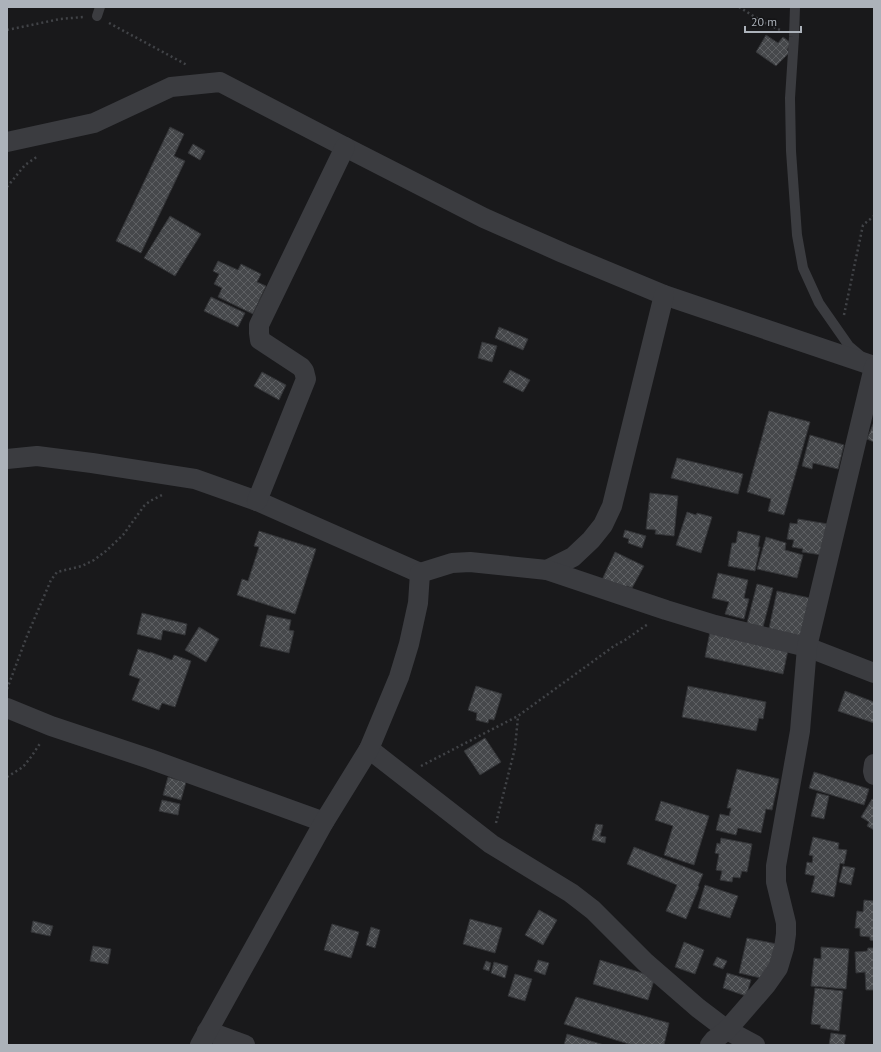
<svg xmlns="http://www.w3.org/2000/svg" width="881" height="1052" viewBox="0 0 881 1052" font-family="'PT Sans',sans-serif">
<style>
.building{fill:url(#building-cross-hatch);stroke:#333437}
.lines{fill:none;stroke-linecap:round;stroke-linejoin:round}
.path{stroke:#414347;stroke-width:2.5;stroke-dasharray:2 3;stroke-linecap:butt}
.service{stroke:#3b3c40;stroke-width:10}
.minor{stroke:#3b3c40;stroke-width:20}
</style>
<defs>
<pattern id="building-cross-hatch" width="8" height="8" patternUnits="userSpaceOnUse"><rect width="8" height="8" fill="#46484b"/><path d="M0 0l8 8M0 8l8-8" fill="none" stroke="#5e6063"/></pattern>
</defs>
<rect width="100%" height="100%" fill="#19191b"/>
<g class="building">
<polygon points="766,35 778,43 783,37 791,43 787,50 790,52 776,66 756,52"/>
<polygon points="170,127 184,134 174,156 185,161 141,253 116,241"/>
<polygon points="193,144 205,151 200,160 188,153"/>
<polygon points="170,216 201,234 175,276 144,258"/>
<polygon points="218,261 238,270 241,264 261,274 257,282 266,286 253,314 218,297 222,288 214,284 219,274 213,271"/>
<polygon points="211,297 245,313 238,327 204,311"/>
<polygon points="499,327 528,339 523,350 495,338"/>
<polygon points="482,342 497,346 492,362 478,358"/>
<polygon points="510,370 530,380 523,392 503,382"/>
<polygon points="262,372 286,385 279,400 254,386"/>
<polygon points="769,411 810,422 784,515 768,511 771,499 747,492"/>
<polygon points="874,422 874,442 867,439"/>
<polygon points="810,435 844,445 838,469 813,463 812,469 802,466"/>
<polygon points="677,458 743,474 738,494 671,478"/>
<polygon points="650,493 678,496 674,536 655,534 656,530 646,529"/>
<polygon points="687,512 696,515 697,513 712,517 701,553 676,545"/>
<polygon points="798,519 828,524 822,555 802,552 803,549 792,547 794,540 787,539 790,523 797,524"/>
<polygon points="625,530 646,536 642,548 628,543 629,539 623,537"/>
<polygon points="259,531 316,549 295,614 237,595 242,579 248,581 259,547 254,546"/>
<polygon points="738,531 760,536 758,547 760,547 755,571 728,566 732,543 736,543"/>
<polygon points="766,537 786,543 785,550 803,555 797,578 757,569"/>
<polygon points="615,552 644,566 632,588 627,586 623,593 601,582"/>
<polygon points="718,573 748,580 744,598 749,599 744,619 725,614 729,602 712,598"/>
<polygon points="757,584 773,588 762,631 746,627"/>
<polygon points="777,591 810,598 805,641 768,633"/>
<polygon points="142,613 187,624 185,635 163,630 161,640 137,634"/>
<polygon points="267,615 291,620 289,630 294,631 289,653 260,646"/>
<polygon points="199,627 219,639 206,662 185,650"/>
<polygon points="710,632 788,650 783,674 705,657"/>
<polygon points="138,649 150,653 150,652 172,660 174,655 191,661 175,707 162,703 159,710 132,700 140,679 129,675"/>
<polygon points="476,686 502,694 494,720 489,719 488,723 476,720 477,713 468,710"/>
<polygon points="688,686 766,702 763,719 759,718 756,731 682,717"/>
<polygon points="845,691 874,702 874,723 838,711"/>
<polygon points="485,738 501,762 480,775 464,751"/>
<polygon points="737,769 779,779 772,810 766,809 761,833 738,828 736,835 716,830 720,814 729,816 731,808 727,808"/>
<polygon points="814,772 869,789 864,805 809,788"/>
<polygon points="168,777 186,782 181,800 163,795"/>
<polygon points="817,793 829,796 824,819 811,816"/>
<polygon points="872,799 874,800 874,830 867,826 869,822 861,817"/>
<polygon points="162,800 180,804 178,815 159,811"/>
<polygon points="661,801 709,816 694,865 664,855 673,826 655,820"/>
<polygon points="596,824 603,825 600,836 606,837 605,843 592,840"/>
<polygon points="813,837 839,843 838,849 847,850 844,864 840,863 834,897 811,892 815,876 805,874 807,862 812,863 813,856 809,855"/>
<polygon points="721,838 752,844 747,872 742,871 740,878 733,877 732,882 720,880 722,871 716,870 719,854 715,853 717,843 720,844"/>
<polygon points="634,847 703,874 698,886 699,887 686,919 666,911 677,885 627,864"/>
<polygon points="843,866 855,868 851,885 839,882"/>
<polygon points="705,885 738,896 730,918 698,908"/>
<polygon points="864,900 874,901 874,941 870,940 870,937 860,936 860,928 855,928 857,911 863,912"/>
<polygon points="539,910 557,920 543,945 525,935"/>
<polygon points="470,919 502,928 495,953 463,944"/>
<polygon points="33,921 53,926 50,936 31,932"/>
<polygon points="332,924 359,932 351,958 324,950"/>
<polygon points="371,927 380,930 375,948 366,945"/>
<polygon points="747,938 777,944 769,980 739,973"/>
<polygon points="684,942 704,950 695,974 675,967"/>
<polygon points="93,946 111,949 108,964 90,961"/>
<polygon points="821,947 849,949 846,989 811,986 814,958 821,959"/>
<polygon points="868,948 874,948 874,990 866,990 865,972 856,973 855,952 867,951"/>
<polygon points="717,957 727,961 723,969 713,965"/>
<polygon points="538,960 549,963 545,975 534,971"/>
<polygon points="600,960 655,977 648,1000 593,984"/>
<polygon points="486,961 491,963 489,971 483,969"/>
<polygon points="494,962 508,966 505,978 491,973"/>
<polygon points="727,973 751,980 746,996 723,988"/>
<polygon points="515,974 532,979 525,1001 508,996"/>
<polygon points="815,988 843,991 839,1031 820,1028 821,1025 811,1024"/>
<polygon points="576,997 669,1023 664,1045 632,1045 564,1024"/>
<polygon points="831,1033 846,1035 844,1045 829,1045"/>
<polygon points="567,1034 604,1045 564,1045"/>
</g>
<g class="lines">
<g class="path">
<polyline points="739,7 763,22 780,30"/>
<polyline points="109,23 187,65"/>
<polyline points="7,30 60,19 83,17"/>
<polyline points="7,187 25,165 38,156"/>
<polyline points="844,315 863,225 874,216"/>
<polyline points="7,689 27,636 51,580 57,572 82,566 94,560 106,551 123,535 144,506 150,501 164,494"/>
<polyline points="421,766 518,716 614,646 625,640 648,624"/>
<polyline points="7,777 23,767 31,757 41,742"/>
<polyline points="496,823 515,748 518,717"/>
</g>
<g class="service">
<polyline points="795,7 794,37 790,98 791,151 797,235 803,268 819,303 849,346 862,357"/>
<polyline points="97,16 100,7"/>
</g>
<g class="minor">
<polyline points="7,142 94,123 171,87 220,82 345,147 484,218 563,253 664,295 874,366"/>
<polyline points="7,459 37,456 92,463 195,479 257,501 420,573"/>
<polyline points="257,501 306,379 304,371 301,367 260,340 259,333 259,325 345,147"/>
<polyline points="547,570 573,557 591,540 603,525 612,506 664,295"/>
<polyline points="7,708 51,726 150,759 324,822"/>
<polyline points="369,749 491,844 571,893 593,910 645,962 698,1008 727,1030 755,1045"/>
<polyline points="874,764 873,771 874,775"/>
<polyline points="207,1031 245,1045"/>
<polyline points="200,1045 324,822 369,749 399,677 409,644 418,603 420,573 452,563 470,562 547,570 666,610 715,625 807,647 874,673"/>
<polyline points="710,1045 714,1040 727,1030 766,985 778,968 784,948 786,934 786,923 776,882 776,866 800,731 807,647 874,367"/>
</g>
</g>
<rect width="881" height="1052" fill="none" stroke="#acb2ba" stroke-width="16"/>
<path d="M745 26v6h56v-6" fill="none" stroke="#acb2ba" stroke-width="2"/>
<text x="751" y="26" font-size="12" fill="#acb2ba" stroke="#141416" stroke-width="3" paint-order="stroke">20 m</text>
</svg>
